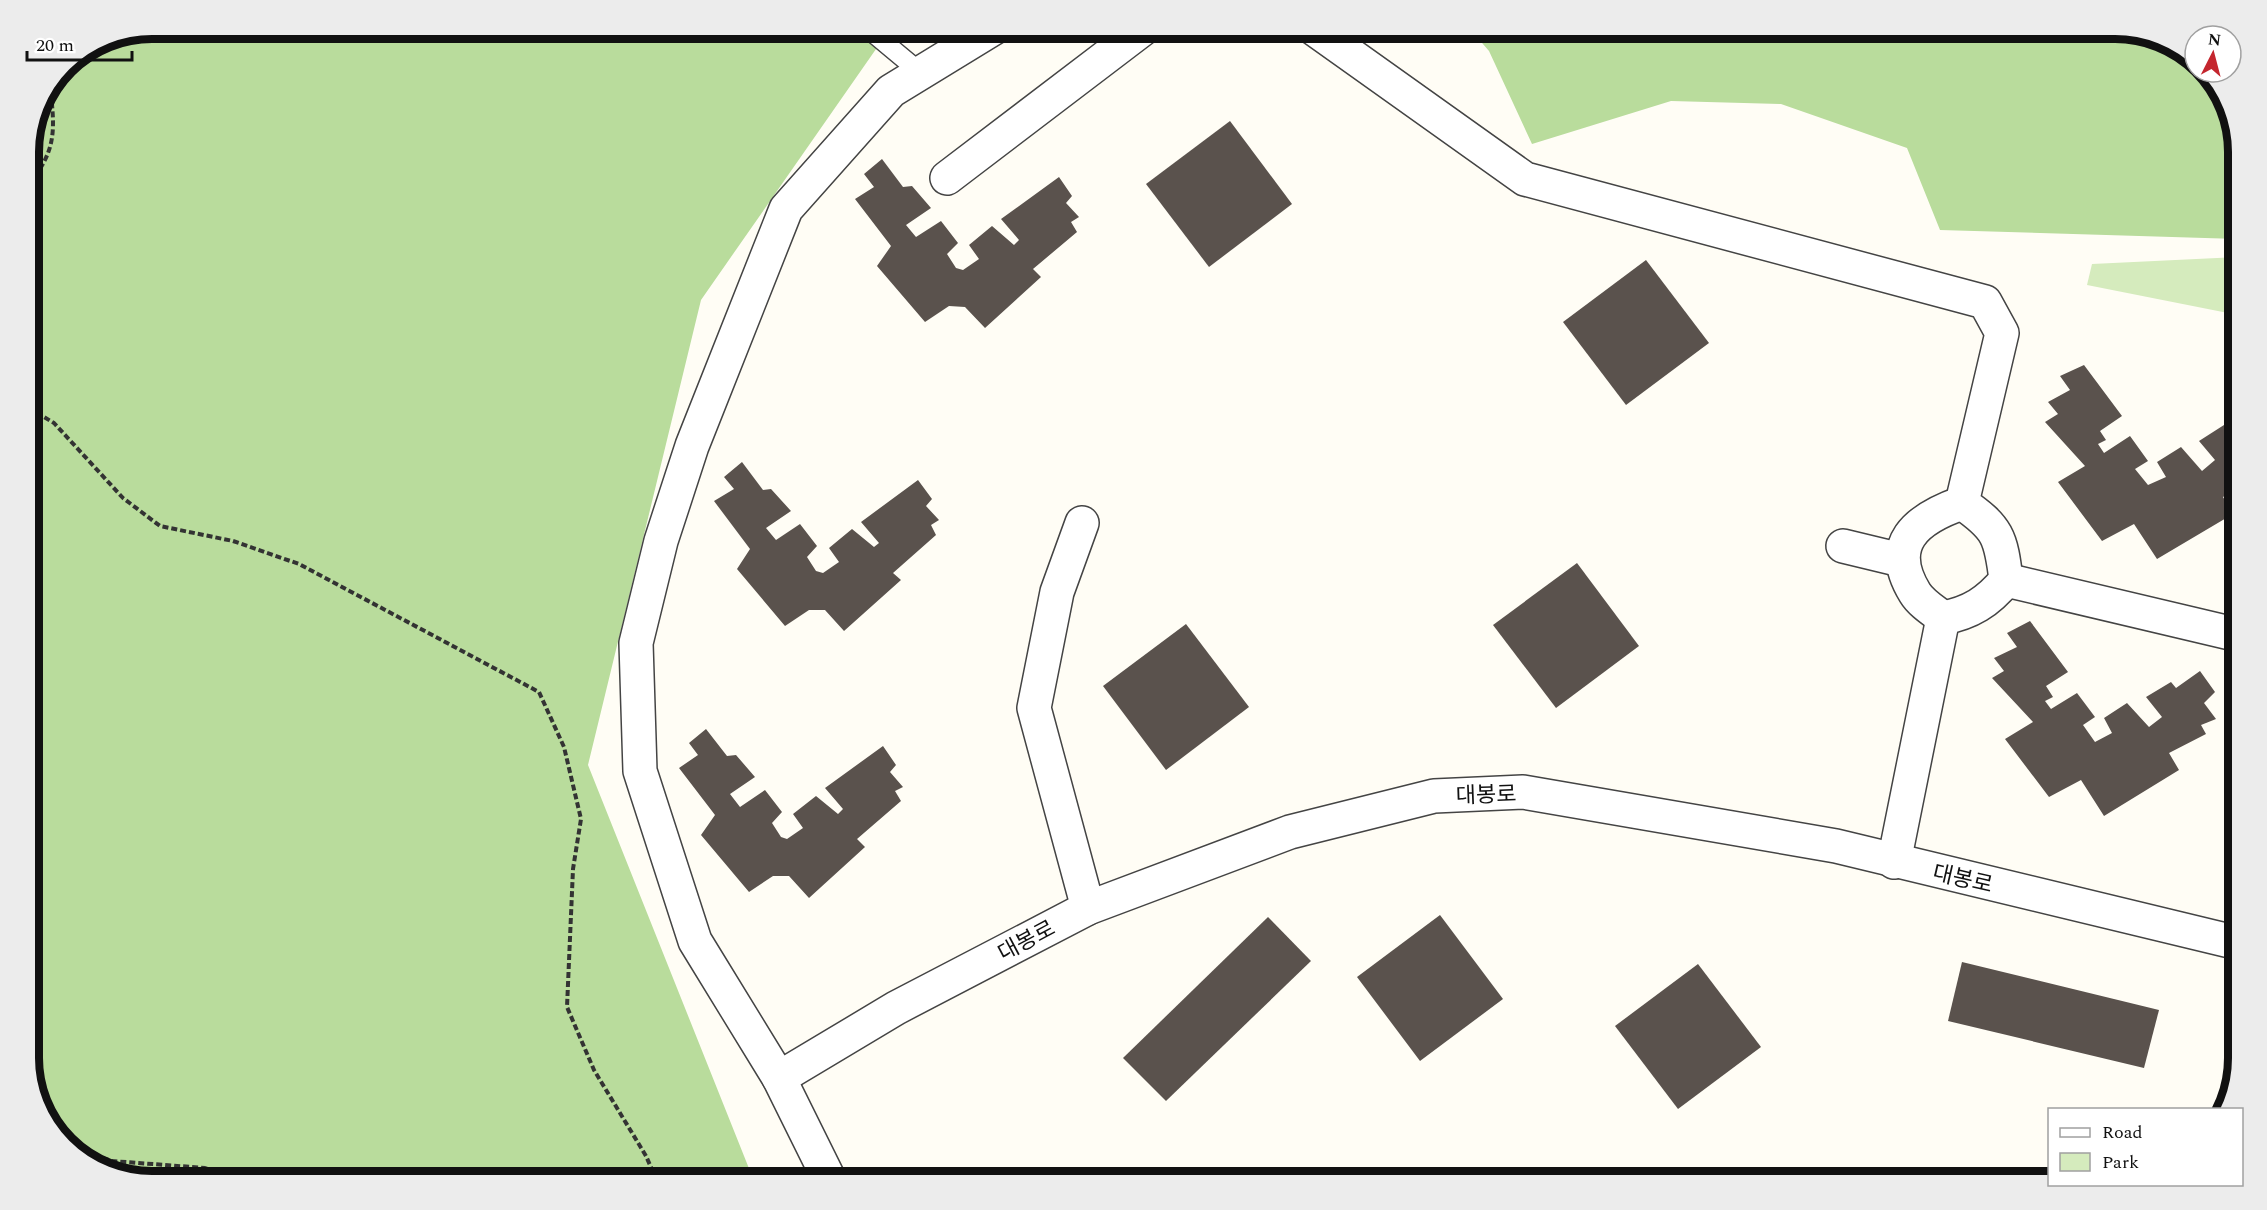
<svg xmlns="http://www.w3.org/2000/svg" width="2267" height="1210" viewBox="0 0 2267 1210" font-family="Spectral,'Noto Sans KR',serif">
<style>
.green{fill:#d5ebbd}
.forest{fill:#b9dc9c}
.building{fill:#5a524d}
.lines{fill:none;stroke-linecap:round;stroke-linejoin:round}
.service-casing{stroke:#444;stroke-width:21}
.minor-casing{stroke:#444;stroke-width:36}
.path{stroke:#333;stroke-width:4;stroke-dasharray:6 3;stroke-linecap:butt}
.service{stroke:#fff;stroke-width:18}
.minor{stroke:#fff;stroke-width:33}
.labels{text-anchor:middle;stroke-width:6;stroke-linejoin:round;paint-order:stroke}
.street-label{font-size:22px;fill:#111;stroke:#fff}
.rim{fill:none;stroke:#111;stroke-width:8}
</style>
<rect width="100%" height="100%" fill="#fffdf5"/>
<polygon class="green" points="2238,257 2238,315 2087,285 2092,264"/>
<g class="forest">
<polygon points="152,28 890,29 701,300 588,765 754,1181 152,1181 97,1169 49,1126 29,1066 29,144 38,105 65,64 105,38"/>
<path d="M2115,29l55,12 25,23v8h9c42,36 34,116 34,167l-298,-9 -33,-82 -126,-44 -110,-3 -139,43 -43,-93 -19,-22z"/>
</g>
<g class="building">
<polygon points="1230,121 1292,204 1209,267 1146,184"/>
<polygon points="882,159 903,187 912,186 931,208 906,225 916,237 941,221 958,243 947,254 956,268 963,270 979,259 969,245 992,226 1014,245 1019,240 1001,219 1059,177 1072,196 1066,203 1079,217 1071,222 1077,232 1033,269 1041,277 985,328 965,307 949,306 925,322 877,266 891,246 855,199 874,187 864,174"/>
<polygon points="1646,260 1709,343 1626,405 1563,322"/>
<polygon points="2084,365 2122,416 2100,431 2106,440 2098,444 2104,453 2130,436 2148,461 2135,469 2148,485 2166,477 2157,462 2181,447 2202,471 2215,460 2199,441 2224,425 2230,431 2238,425 2238,489 2223,497 2233,514 2157,559 2134,524 2102,541 2058,482 2085,466 2045,422 2058,414 2048,402 2070,390 2060,376"/>
<polygon points="742,462 763,490 771,489 791,511 766,528 776,540 800,524 817,546 807,557 816,571 823,573 839,562 829,548 852,529 874,547 879,543 861,522 918,480 932,499 926,506 939,520 931,525 936,535 893,573 901,580 844,631 825,610 809,610 785,626 737,569 750,549 714,501 734,489 724,477"/>
<polygon points="1577,563 1639,646 1556,708 1493,625"/>
<polygon points="2030,621 2068,672 2046,686 2053,697 2045,701 2051,709 2077,693 2095,717 2083,725 2095,742 2112,733 2104,718 2127,703 2149,727 2162,717 2146,697 2171,682 2176,688 2200,671 2215,692 2204,703 2216,719 2201,725 2206,734 2169,753 2179,770 2104,816 2081,780 2049,797 2005,739 2033,722 1992,678 2004,671 1994,658 2017,647 2007,633"/>
<polygon points="1186,624 1249,707 1166,770 1103,686"/>
<polygon points="706,729 727,756 736,755 755,777 730,794 740,807 765,790 782,812 772,823 781,837 787,839 803,828 793,814 816,796 838,814 843,809 825,788 883,746 896,765 890,772 903,787 895,791 901,801 857,839 865,847 809,898 789,876 773,876 749,892 701,835 715,815 679,768 698,755 689,743"/>
<polygon points="1440,915 1503,999 1420,1061 1357,977"/>
<polygon points="1268,917 1311,961 1166,1101 1123,1058"/>
<polygon points="1962,962 2159,1010 2144,1068 1948,1021"/>
<polygon points="1698,964 1761,1047 1678,1109 1615,1026"/>
</g>
<g class="lines">
<defs>
<polyline id="service" points="867,28 921,73"/>
<g id="minor">
<path d="M1313,28l212,151 460,123 17,31 -40,170c36,25 39,34 44,77 -18,22 -36,33 -63,38l-49,244"/>
<polyline points="947,178 1144,28"/>
<polyline points="1082,523 1057,592 1034,708 1088,908"/>
<polyline points="1843,546 1901,560"/>
<polyline points="2006,580 2230,633"/>
<path d="M1943,618c-9,-7 -22,-15 -28,-25 -30,-49 1,-74 47,-90"/>
<polyline points="779,1078 896,1008 1088,908 1290,832 1434,796 1523,792 1836,846 2238,943"/>
<polyline points="830,1181 779,1078 695,941 640,771 636,643 661,541 692,446 786,209 891,91 994,28"/>
</g>
</defs>
<use href="#service" class="service-casing"/>
<use href="#minor" class="minor-casing"/>
<g class="path">
<path d="M29,183c28,-32 26,-55 21,-96"/>
<polyline points="29,408 54,423 123,498 160,526 233,541 299,564 539,692 564,747 581,819 573,869 567,1007 594,1070 646,1156 657,1181"/>
<polyline points="77,1150 112,1161 205,1168 239,1181"/>
</g>
<use href="#service" class="service"/>
<use href="#minor" class="minor"/>
</g>
<g class="labels">
<g class="street-label">
<text transform="translate(1486 794) rotate(-2)" y="8">대봉로</text>
<text transform="translate(1963 878) rotate(13)" y="8">대봉로</text>
<text transform="translate(1026 940) rotate(-28)" y="8">대봉로</text>
</g>
</g>
<path d="M0 0H2267V1210H0ZM152 39H2115A113 113 0 0 1 2228 152V1058A113 113 0 0 1 2115 1171H152A113 113 0 0 1 39 1058V152A113 113 0 0 1 152 39Z" fill="#ececec" fill-rule="evenodd"/>
<path class="rim" d="M152 39H2115A113 113 0 0 1 2228 152V1058A113 113 0 0 1 2115 1171H152A113 113 0 0 1 39 1058V152A113 113 0 0 1 152 39Z"/>
<rect x="2048" y="1108" width="195" height="78" fill="#ffffff" stroke="#a0a0a0" stroke-width="1.5"/>
<rect x="2060" y="1128" width="30" height="9" fill="#ffffff" stroke="#a0a0a0" stroke-width="1.5"/>
<text x="2102" y="1138" font-size="18" fill="#111111">Road</text>
<rect x="2060" y="1153" width="30" height="18" fill="#d5ebbd" stroke="#a0a0a0" stroke-width="1.5"/>
<text x="2102" y="1168" font-size="18" fill="#111111">Park</text>
<g transform="translate(2213 54) rotate(6)"><circle r="28" fill="#ffffff" stroke="#a0a0a0" stroke-width="1.5"/>
<path d="M0-4.5L10 22L0 15L-10 22Z" fill="#c4262e"/>
<text y="-9" font-size="16" font-weight="bold" text-anchor="middle" fill="#111111">N</text>
</g>
<path d="M27 51v9h105v-9" fill="none" stroke="#111111" stroke-width="3"/>
<text x="36" y="51" font-size="18" fill="#111111" stroke="#ffffff" stroke-width="4.5" paint-order="stroke">20 m</text>
</svg>
